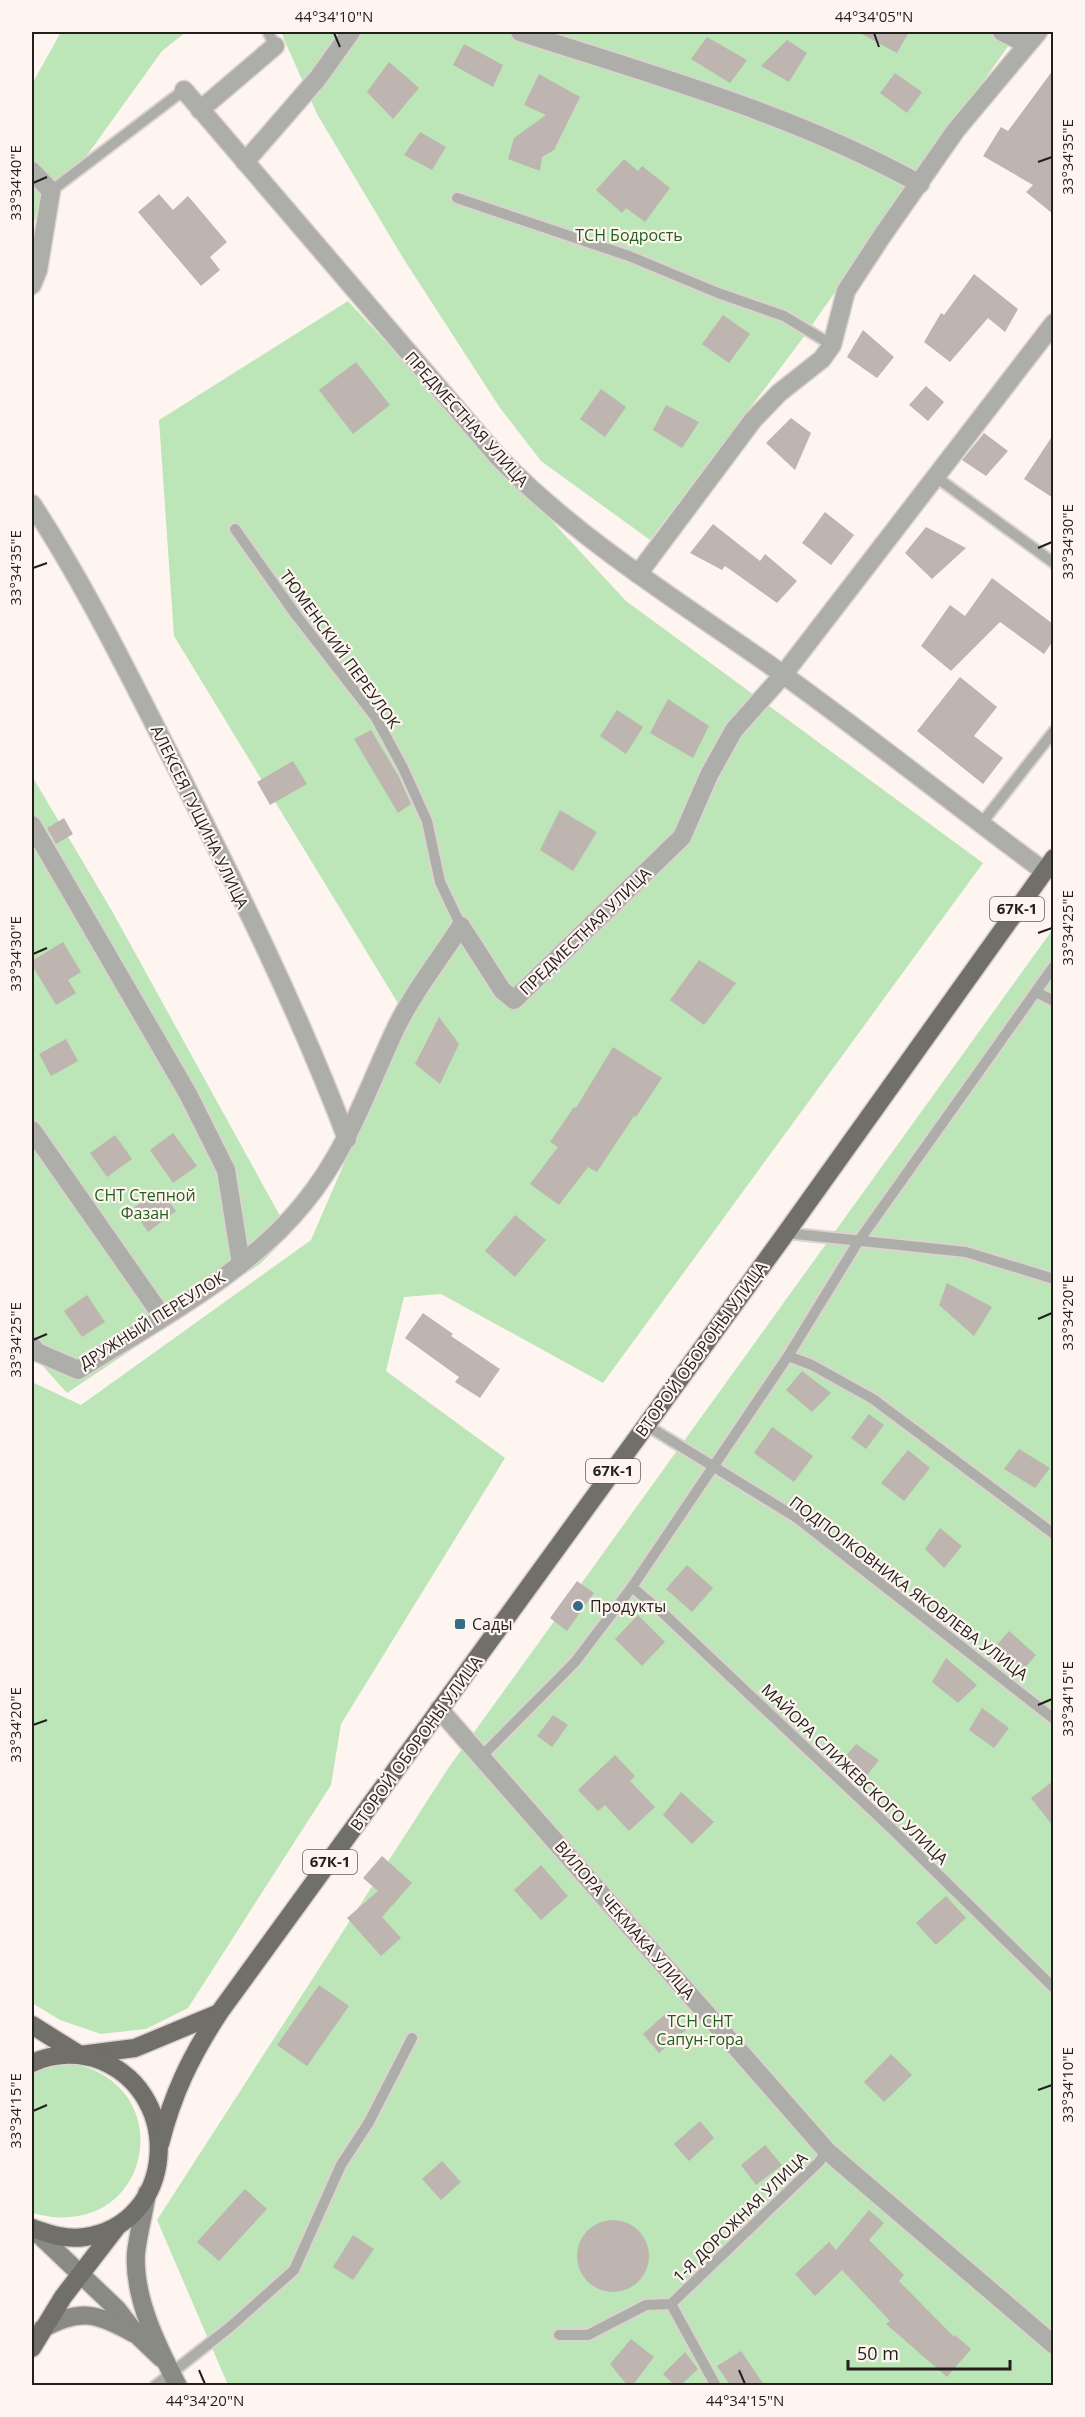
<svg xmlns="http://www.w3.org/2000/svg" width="1085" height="2417" viewBox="0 0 1085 2417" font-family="'Open Sans',sans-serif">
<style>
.green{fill:#bce5b8}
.building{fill:#beb5b0}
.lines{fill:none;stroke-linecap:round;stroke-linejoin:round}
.service-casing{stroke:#dcd3ce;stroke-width:14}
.minor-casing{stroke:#dcd3ce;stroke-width:21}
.secondary-casing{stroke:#dcd3ce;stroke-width:21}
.primary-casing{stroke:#dcd3ce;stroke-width:21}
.service{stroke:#adada9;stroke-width:10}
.minor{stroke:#adada9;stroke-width:18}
.secondary{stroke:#8a8a84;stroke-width:18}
.primary{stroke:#707069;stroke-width:18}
.ticks{fill:none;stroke:#221f1d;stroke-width:2}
.poi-dot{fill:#336c86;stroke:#fff5f0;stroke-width:2}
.labels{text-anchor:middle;stroke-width:4.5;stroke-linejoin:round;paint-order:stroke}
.shield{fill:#fff5f0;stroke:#645f5c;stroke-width:1.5}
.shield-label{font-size:15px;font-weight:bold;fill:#221f1d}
.park-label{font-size:16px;fill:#21611d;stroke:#fff5f0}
.street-label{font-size:16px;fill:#221f1d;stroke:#fff5f0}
.poi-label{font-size:16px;fill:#221f1d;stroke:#fff5f0;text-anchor:start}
.neatline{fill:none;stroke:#221f1d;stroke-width:2}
.ticks-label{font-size:15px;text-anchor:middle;fill:#221f1d}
</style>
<rect width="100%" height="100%" fill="#fff5f0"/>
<g class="green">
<polygon points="61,32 186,32 162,51 49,208 47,202 32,224 32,84"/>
<polygon points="281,32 1018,32 800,342 650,540 541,461 500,408 403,258 317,114"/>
<polygon points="348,301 626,601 983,863 603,1383 441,1294 404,1297 386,1371 505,1458 341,1724 331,1785 188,2008 146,2029 101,2034 60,2020 32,2003 32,1382 81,1405 311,1240 407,1018 174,636 159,420"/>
<polygon points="32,776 112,911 290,1234 260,1264 67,1393 32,1354"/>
<polygon points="1053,929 1053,2385 228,2385 157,2220 449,1767"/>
<path d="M64,2063c9,2 19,2 27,6 88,35 53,175 -59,144v-142z"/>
</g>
<g class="building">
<polygon points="858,32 909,32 897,53"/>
<polygon points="707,37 747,60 730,83 691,59"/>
<polygon points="787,40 807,53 789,82 761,66"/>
<polygon points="464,44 503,65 493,87 453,65"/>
<polygon points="389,62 419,88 393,119 367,92"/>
<polygon points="1053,70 1053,214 1026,192 1033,185 983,156 1001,127 1008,131"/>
<polygon points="895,73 922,92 907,113 880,93"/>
<polygon points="539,74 580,97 554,150 542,157 540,171 508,159 514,138 546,115 524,105"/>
<polygon points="420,132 446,147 432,170 404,155"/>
<polygon points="624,159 638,171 642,166 670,188 645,222 626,208 622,213 596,190"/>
<polygon points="159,194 173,210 188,196 227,242 210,257 220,270 201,286 138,212"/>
<polygon points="974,274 1018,309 1005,332 988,318 950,362 924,342 941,313 944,315"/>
<polygon points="723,315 750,334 729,363 702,344"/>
<polygon points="863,330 894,357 877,378 847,357"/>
<polygon points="356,362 390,405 353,434 319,390"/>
<polygon points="926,386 944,402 928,421 909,405"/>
<polygon points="601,389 626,407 605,437 580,419"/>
<polygon points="666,405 699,422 682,448 653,430"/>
<polygon points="791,418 811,433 795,470 766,443"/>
<polygon points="984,433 1008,451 986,476 962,460"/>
<polygon points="1053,435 1053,498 1024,479"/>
<polygon points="825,512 854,535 831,565 802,543"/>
<polygon points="713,524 760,561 765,554 797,581 777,603 725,566 722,570 690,553"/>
<polygon points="926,527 966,548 932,579 905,553"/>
<polygon points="992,578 1053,624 1053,641 1044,654 1000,622 951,671 921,646 950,605 965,616"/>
<polygon points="960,677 997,707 974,736 1003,758 983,784 917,731"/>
<polygon points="668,699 709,726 693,758 650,733"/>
<polygon points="617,710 643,727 626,754 600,736"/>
<polygon points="371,730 399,777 411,804 398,813 354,739"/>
<polygon points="293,761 307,784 270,805 257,782"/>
<polygon points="560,810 597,832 573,871 540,850"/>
<polygon points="64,818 73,834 56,844 47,828"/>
<polygon points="63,942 81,972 68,980 76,993 56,1005 32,965 32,961"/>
<polygon points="699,960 736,983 704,1025 670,1000"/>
<polygon points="439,1017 459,1044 440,1084 415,1064"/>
<polygon points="66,1039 78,1061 51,1076 39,1054"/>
<polygon points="613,1047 662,1078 636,1117 634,1116 597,1172 588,1167 559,1205 530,1184 558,1147 550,1142 574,1107 576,1108"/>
<polygon points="173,1133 197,1166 173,1183 150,1150"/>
<polygon points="115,1135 132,1159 107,1177 90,1153"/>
<polygon points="159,1189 176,1211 148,1232 132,1209"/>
<polygon points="515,1215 546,1240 515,1277 485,1251"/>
<polygon points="947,1283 992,1307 974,1336 939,1305"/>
<polygon points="87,1295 105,1322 82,1337 64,1311"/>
<polygon points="423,1313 453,1334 451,1336 500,1369 480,1398 455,1382 459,1377 405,1338"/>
<polygon points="802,1371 831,1393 812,1412 786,1390"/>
<polygon points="869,1414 884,1425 866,1449 851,1438"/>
<polygon points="772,1427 813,1456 794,1482 754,1453"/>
<polygon points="1019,1449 1050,1468 1035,1488 1004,1469"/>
<polygon points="908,1450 930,1468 904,1501 881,1483"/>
<polygon points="940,1528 962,1546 944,1568 925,1549"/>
<polygon points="687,1565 713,1588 692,1612 666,1589"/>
<polygon points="577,1581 594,1593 567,1631 550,1618"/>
<polygon points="638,1615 665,1642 642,1666 615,1639"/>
<polygon points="1009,1631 1036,1655 1023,1670 996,1646"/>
<polygon points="946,1658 977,1685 958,1703 932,1682"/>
<polygon points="982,1708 1009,1728 994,1748 969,1730"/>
<polygon points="553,1715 568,1725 552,1747 537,1736"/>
<polygon points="856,1744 879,1760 864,1779 840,1763"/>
<polygon points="615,1755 635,1776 630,1781 655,1807 629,1831 605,1805 598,1811 578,1790"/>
<polygon points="1053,1781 1053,1826 1031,1798"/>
<polygon points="681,1792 714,1822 692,1844 663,1815"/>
<polygon points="382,1856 412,1883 382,1917 401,1938 381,1956 347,1918 378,1891 363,1878"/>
<polygon points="541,1865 568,1896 541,1920 514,1890"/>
<polygon points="946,1896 966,1918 936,1945 916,1923"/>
<polygon points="319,1985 349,2006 307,2066 277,2045"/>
<polygon points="669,2011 686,2030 659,2053 643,2034"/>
<polygon points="891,2054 912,2075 884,2102 864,2082"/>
<polygon points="700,2121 714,2138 689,2161 674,2144"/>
<polygon points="765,2145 782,2165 756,2185 741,2165"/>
<polygon points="442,2161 461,2182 441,2200 422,2179"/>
<polygon points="245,2189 267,2209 219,2261 197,2242"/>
<polygon points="869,2210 884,2223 869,2240 904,2275 899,2281 954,2337 955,2335 971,2349 947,2377 886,2324 890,2321 842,2270 815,2296 795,2274 829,2242 836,2250"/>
<circle cx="613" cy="2256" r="36"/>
<polygon points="353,2235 374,2249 353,2280 333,2267"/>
<polygon points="631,2339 654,2357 633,2385 627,2385 610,2364"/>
<polygon points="741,2351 764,2385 730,2385 717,2366"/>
<polygon points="685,2352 698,2369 681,2385 674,2385 663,2374"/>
</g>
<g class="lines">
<defs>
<g id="service">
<polyline points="268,32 275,46"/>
<polyline points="51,191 184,90"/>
<polyline points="457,198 629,256 718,293 784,316 832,345"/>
<polyline points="936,477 1054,563"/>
<polyline points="235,529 296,615 376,718 403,768 427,821 440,882 461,926"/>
<polyline points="981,824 1054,731"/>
<polyline points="1036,992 1054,1001"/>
<polyline points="786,1233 966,1252 1054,1279"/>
<polyline points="788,1356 812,1365 873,1399 1054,1534"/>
<polyline points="646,1425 797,1518 1054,1719"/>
<polyline points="632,1587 664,1614 892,1829 1054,1988"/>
<polyline points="481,1757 575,1662 632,1587 788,1356 858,1242 1054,966"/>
<polyline points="671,2304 819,2162 827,2151"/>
<polyline points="671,2304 716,2386"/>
<polyline points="559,2335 588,2335 646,2305 671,2304"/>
<polyline points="155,2386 230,2327 294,2270 341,2165 369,2122 412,2038"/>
</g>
<g id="minor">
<path d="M520,32c135,44 274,82 400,152"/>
<polyline points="1002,32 1027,44"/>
<path d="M184,90l314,367c78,80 174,140 266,204 95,67 186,141 280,210"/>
<polyline points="200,110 275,46"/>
<polyline points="245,162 318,78 351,32"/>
<polyline points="32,171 51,191 38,270 32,285"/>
<path d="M32,504c53,81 96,169 140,255 63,124 126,250 175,380"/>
<polyline points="638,574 753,420 779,393 822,359 832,345 846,291 882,236 956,130 1038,32"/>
<polyline points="32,825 188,1094 226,1170 241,1264"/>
<polyline points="32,1130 162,1316"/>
<path d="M32,1346l5,6 41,18c75,-47 171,-98 226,-167 43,-52 63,-113 91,-173 17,-36 44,-70 66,-104l41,64 12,10 168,-163 27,-62 25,-45 49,-55 271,-352"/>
<polyline points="439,1709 827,2151 1054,2345"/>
</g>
<g id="secondary">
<path d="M147,2193c-3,20 -9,41 -11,60 -3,45 22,94 42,133"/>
<polyline points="32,2228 117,2309 137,2335 161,2358"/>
<path d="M42,2329c38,-21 54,-16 91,4"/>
</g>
<g id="primary">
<polyline points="32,2025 80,2055 135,2048 219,2013"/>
<path d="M32,2063c22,-10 48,-11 70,-2 83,35 73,163 -17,176 -19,3 -36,-3 -53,-9"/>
<path d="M160,2144c13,-51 30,-86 59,-131l567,-780 268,-375"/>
<polyline points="32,2348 63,2297 116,2228"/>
</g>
</defs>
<use href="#service" class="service-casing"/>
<use href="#minor" class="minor-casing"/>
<use href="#secondary" class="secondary-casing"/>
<use href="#primary" class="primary-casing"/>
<use href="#service" class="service"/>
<use href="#minor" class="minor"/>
<use href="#secondary" class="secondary"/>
<use href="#primary" class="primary"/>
</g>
<path class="ticks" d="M334,33l6,14M874,33l5,14M1038,162l14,-5M33,183l14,-6M1038,548l14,-6M33,568l14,-5M1038,933l14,-5M33,954l14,-6M1038,1319l14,-6M33,1340l14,-6M1038,1705l14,-6M33,1725l14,-5M1038,2090l14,-5M33,2111l14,-6M199,2370l6,14M739,2370l6,14"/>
<g class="poi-dot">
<circle cx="578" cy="1606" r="6"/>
<rect x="454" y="1618" width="12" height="12" rx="3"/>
</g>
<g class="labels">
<g class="shield">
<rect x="990" y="897" width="54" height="24" rx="4.5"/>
<rect x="586" y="1459" width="54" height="24" rx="4.5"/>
<rect x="303" y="1850" width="54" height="24" rx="4.5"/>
</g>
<g class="shield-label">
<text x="1017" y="914">67К-1</text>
<text x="613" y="1476">67К-1</text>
<text x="330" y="1867">67К-1</text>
</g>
<g class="park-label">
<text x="629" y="241">ТСН Бодрость</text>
<text x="145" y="1201">СНТ Степной<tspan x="145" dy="18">Фазан</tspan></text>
<text x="700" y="2027">ТСН СНТ<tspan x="700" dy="18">Сапун-гора</tspan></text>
</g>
<g class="street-label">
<text transform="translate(467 419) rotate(48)" y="6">ПРЕДМЕСТНАЯ УЛИЦА</text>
<text transform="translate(340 649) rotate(54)" y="6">ТЮМЕНСКИЙ ПЕРЕУЛОК</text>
<text transform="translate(200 817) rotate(64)" y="6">АЛЕКСЕЯ ГУЩИНА УЛИЦА</text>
<text transform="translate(585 931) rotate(-44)" y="6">ПРЕДМЕСТНАЯ УЛИЦА</text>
<text transform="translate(152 1320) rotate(-32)" y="6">ДРУЖНЫЙ ПЕРЕУЛОК</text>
<text transform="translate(701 1349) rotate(-54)" y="6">ВТОРОЙ ОБОРОНЫ УЛИЦА</text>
<text transform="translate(909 1588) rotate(37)" y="6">ПОДПОЛКОВНИКА ЯКОВЛЕВА УЛИЦА</text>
<text transform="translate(416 1743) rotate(-54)" y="6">ВТОРОЙ ОБОРОНЫ УЛИЦА</text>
<text transform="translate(855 1774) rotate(44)" y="6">МАЙОРА СЛИЖЕВСКОГО УЛИЦА</text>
<text transform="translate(625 1920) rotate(49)" y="6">ВИЛОРА ЧЕКМАКА УЛИЦА</text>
<text transform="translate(740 2217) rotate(-44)" y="6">1-Я ДОРОЖНАЯ УЛИЦА</text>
</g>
<g class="poi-label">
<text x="590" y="1612">Продукты</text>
<text x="472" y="1630">Сады</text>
</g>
</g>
<rect width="1085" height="2417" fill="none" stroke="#fff5f0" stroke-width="66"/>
<path d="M848 2360v9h162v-9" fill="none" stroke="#221f1d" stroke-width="3"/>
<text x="857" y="2360" font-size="18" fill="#221f1d" stroke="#fff5f0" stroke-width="4.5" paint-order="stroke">50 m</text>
<rect x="33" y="33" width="1019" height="2351" class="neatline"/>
<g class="ticks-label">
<text x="334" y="22">44°34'10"N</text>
<text x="874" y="22">44°34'05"N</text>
<text transform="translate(1068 157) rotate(-90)" y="5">33°34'35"E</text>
<text transform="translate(16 183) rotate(-90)" y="5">33°34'40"E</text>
<text transform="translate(1068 542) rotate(-90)" y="5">33°34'30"E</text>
<text transform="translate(16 568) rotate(-90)" y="5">33°34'35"E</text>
<text transform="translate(1068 928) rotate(-90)" y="5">33°34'25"E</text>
<text transform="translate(16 954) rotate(-90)" y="5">33°34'30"E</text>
<text transform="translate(1068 1313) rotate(-90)" y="5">33°34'20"E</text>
<text transform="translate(16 1340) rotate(-90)" y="5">33°34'25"E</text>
<text transform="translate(1068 1699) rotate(-90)" y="5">33°34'15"E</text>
<text transform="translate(16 1725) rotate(-90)" y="5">33°34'20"E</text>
<text transform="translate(1068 2085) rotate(-90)" y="5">33°34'10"E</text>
<text transform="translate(16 2111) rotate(-90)" y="5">33°34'15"E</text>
<text x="205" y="2406">44°34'20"N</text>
<text x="745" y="2406">44°34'15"N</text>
</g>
</svg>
